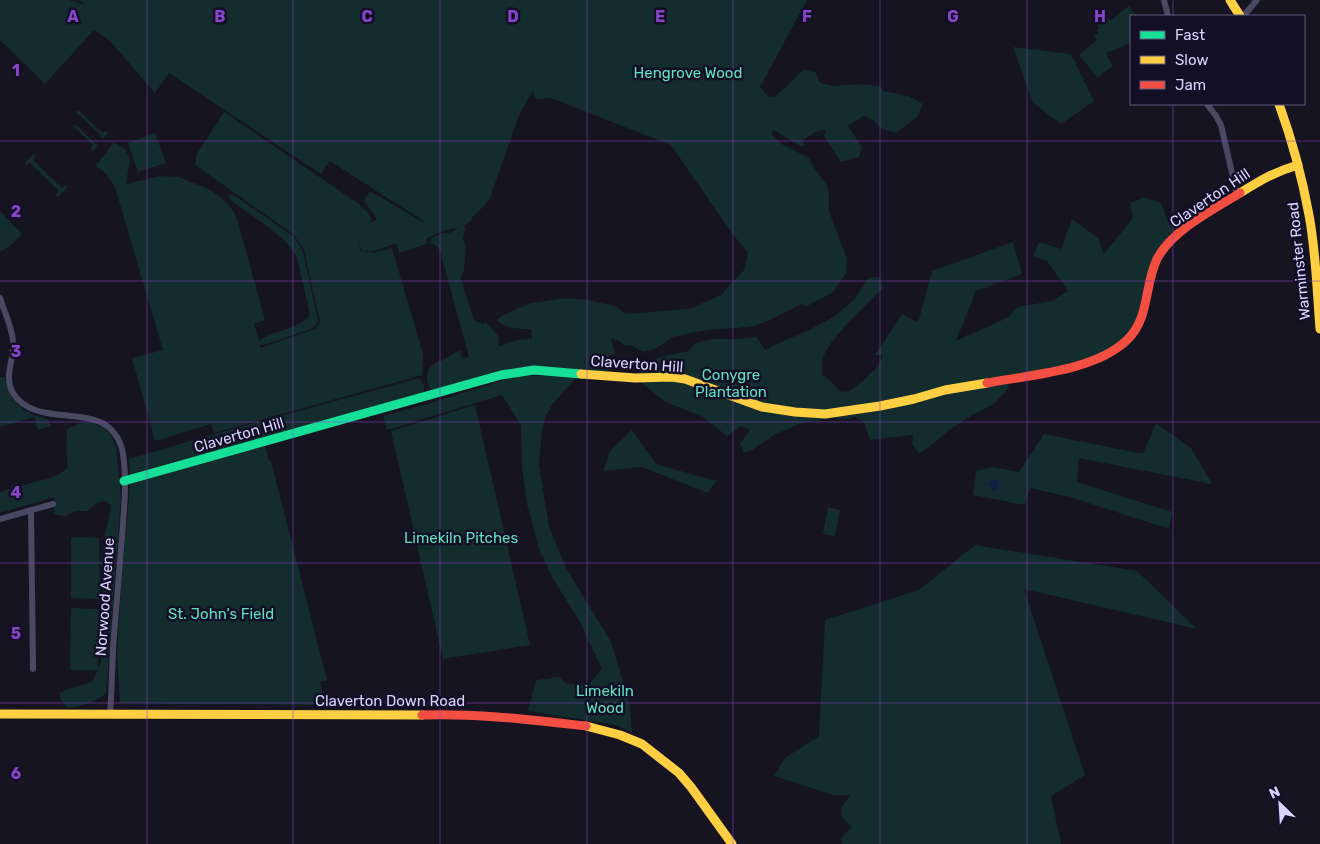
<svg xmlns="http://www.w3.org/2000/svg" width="1320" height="844" viewBox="0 0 1320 844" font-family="Rubik,sans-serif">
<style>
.green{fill:#132c2d;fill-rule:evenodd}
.water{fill:#0d2144}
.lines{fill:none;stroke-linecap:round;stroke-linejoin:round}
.street{stroke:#4a4962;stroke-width:6}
.fast{stroke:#16e098;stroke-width:9}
.slow{stroke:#ffcf43;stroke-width:9}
.jam{stroke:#f24e42;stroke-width:9}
.grid{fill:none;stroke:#8945c9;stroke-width:1;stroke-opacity:0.55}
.labels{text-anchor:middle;stroke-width:5;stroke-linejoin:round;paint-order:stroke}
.park-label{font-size:15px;fill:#5fe0c0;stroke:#130f26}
.street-label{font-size:15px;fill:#d9d4ff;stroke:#130f26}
.grid-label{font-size:16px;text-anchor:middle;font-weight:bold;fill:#8945c9;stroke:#130f26;stroke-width:5;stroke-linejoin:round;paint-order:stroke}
</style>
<rect width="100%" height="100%" fill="#161421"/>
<g class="green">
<path d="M0,0h69l17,5 -7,-5h728l-47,87 8,9 7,1 28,-27 12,2 5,11 14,3 25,-2 21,2 3,5 25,5 15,8 -6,13 -21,16 -15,-5 -10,-9 -8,-3 -15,10 14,21 -3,10 -18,5 -17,-26 2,-6c-10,-1 -16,5 -23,11l1,5h-4l-26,-16 -3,4 12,11 26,13 5,10 12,16 3,7v20l18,48 -1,15 -14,19 -25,13 -6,-2 -31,16 -16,6 -16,2 -22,1 -22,3 -21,5 -18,12 -12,3 -11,-6 -8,-1 -3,-3 -10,-4 4,16 -7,2 3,7h6l2,6 -20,3 -64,-4 -104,23c-5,-9 -7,-20 3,-27 3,-2 8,-3 11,-5 5,-3 10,-6 15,-9l3,9 6,-2 -29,-106 -3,-5 -7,-3 2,-5 9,-5c7,1 12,0 17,-6l-17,5 -14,6 -1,6 -27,9 -2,-10 -23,8h-12l-4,-11 3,11 13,2 18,-5 31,106 -1,21 -208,58 -3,-9 -56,17 -23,-83 31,-8 -48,-163 -9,-13 -10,-8 18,-24 13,8 -1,4 3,2 1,3 -4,25 33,-8 20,1 27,11 12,7 8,7 8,10 3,7 28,101 -11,4 5,17c14,-12 40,-10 51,-27l-13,-56c-10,-22 -47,-43 -67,-58l-1,-5 3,-1 61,42c6,6 8,12 11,20l14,64 -1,4 -6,5 -47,16h-4v3l49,-17 7,-3 4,-6 -16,-72 -5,-8 -6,-8 -98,-69 2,-11 27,-42 135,92c6,6 13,10 12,19l6,-4 -13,-18 6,-10 51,30 4,1 -95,-61 -9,13 -152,-101 -14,20 -44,-51 -17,-12 -49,54 -45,-44zM534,88l-1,5 3,6 15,-1 120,47 63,91 14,16 -4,18 -23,25 -32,14 -64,5 -8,-7 -28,-7 -22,-2 -36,5 -28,12 -6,5c7,9 23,9 34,9l1,10 -15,1 -18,6 -1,-10 -12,-14 -4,2 -8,-4 -11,-34 -2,-9 3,-7 2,-24 -3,-8 2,-9 -1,-3 8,-6 -1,-2 11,-10 8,-10 29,-83z"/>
<polygon points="1129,6 1136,16 1131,16 1131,43 1106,53 1113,67 1108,69 1098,78 1079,55 1097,40 1094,36 1098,33 1097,30 1099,28 1097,24 1107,17 1110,21"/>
<polygon points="1013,47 1071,54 1094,101 1061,124 1033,103"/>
<polygon points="78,110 103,133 105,131 108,133 103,139 100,137 101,135 76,112"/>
<polygon points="75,124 98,146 93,151 91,149 93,145 73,126"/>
<polygon points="155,133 166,163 138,172 128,143"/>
<polygon points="33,154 36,156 33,160 62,188 65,185 68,187 58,197 56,195 59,191 30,163 27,165 25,163"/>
<path d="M1144,197l17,6 7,18 6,8c-9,14 -22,27 -26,43 -5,16 -6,33 -12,49 -2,4 -5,8 -9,12 -26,32 -81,36 -120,43l2,12 -15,16 -23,12 -22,14 -21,18 -9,5 -7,-9 1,-9 -43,5 -6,-18 -9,-5 -6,2 -19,-1 -28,5 -26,11 -24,16 -8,3 -4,-9 10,-14 -9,-4 -14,10 -24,-19 -37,-15 -25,-19 -2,-12c12,-15 31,-16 50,-20l6,-8 17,-4h26l19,-2 8,13 16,-8 26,-11 28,-15 20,-17 13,-21 12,-1 3,11c-14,14 -57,53 -60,71 -1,5 -1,11 -1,16l10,7 7,9 9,1 16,-12 14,-14 5,-11h-8l27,-41 16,9 14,-52 81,-29 9,32 -46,17 -20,50 53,-24 8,-10 35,-6 16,-10 -21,-30 -14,-5 6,-14 22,7 11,-30 26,19 6,16 29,-36 -3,-15z"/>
<polygon points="0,211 22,234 10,246 0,252"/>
<polygon points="579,375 553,403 545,418 542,431 539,465 549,527 566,568 611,642 630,706 632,732 616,725 528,711 536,680 559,677 567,684 588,685 602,669 580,622 552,577 539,549 527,504 522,467 521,425 502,395 387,430 383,416 430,403 517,376"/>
<path d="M0,377h5c4,26 19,37 43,42l3,7 -13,4 -4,-13 -34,10z"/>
<polygon points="420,378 424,386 424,393 130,474 129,459 218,433"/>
<polygon points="475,405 530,645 443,659 391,431"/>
<path d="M90,422l14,6 7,8 5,11 5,52 -15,194c-11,10 -24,13 -39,15l-7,-10v-5c11,-6 22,-7 33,-12l5,-11h-27l-1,-1 1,-59 1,-2 26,1 1,2 -1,58 3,-8v-32l3,-53 -3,-12 4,-31 4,-14 2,-14 -6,-4 -7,1 -10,9h-12l-11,5 -11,-2v-17l-54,16v-21l53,-15 10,-5 5,-5 -2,-18 1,-20 13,-6z"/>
<polygon points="1156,423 1191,448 1212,484 1079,458 1077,482 1172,512 1169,529 1070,497 1030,488 1025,505 973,495 976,471 992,467 1019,472 1044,434 1143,454"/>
<polygon points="632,430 656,464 716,481 708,493 642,467 603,471 610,451"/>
<polygon points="265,446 269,461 271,461 327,680 320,682 325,705 120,703 117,654 121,589 130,485 161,474"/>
<polygon points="828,507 840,510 835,536 823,534"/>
<polygon points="73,537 99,538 100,598 99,599 72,598 71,597 71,538"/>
<polygon points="975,545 1137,571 1197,629 1024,589 1085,775 1051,796 1061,844 842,844 841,838 852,827 842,818 841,808 850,795 833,795 774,776 785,758 819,736 825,620 919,590"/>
</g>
<polygon class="water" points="995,479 999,481 1000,486 995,491 990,489 988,483"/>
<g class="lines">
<g class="street">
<polyline points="1164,0 1168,16"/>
<polyline points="1241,16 1247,12 1257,0"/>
<polyline points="1207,104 1216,116 1221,125 1237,195"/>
<path d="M0,298c4,13 12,29 13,43 2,17 -10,35 0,52 21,35 81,11 101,40 5,6 8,14 9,21 4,26 1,56 -1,83 -3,33 -5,65 -8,98 -2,26 -2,53 -4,79"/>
<polyline points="31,510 33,669"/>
<polyline points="0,519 53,504"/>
</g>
<polyline class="fast" points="124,481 501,375 534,370 581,374"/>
<g class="slow">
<polyline points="1230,0 1240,16"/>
<path d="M1279,104c13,36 23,73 30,111 7,37 8,76 11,114"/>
<path d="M1240,193c21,-13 34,-21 58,-28"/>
<polyline points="581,374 635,378 672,377 685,379 762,407 795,412 825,414 880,406 914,399 945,390 987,383"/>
<polyline points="0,714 422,715"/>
<polyline points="586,726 620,735 642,744 679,773 691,787 732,844"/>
</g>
<g class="jam">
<path d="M987,383c42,-8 108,-12 140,-43 23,-22 17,-54 30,-81 15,-29 56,-49 83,-66"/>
<path d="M422,715c55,-2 110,5 164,11"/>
</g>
</g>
<path class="grid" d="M147,0v844M293,0v844M440,0v844M587,0v844M733,0v844M880,0v844M1027,0v844M1173,0v16M1173,104v740M0,141h1320M0,281h1320M0,422h1320M0,563h1320M0,703h1320"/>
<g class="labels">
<g class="park-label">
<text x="688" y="78">Hengrove Wood</text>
<text x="731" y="380">Conygre<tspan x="731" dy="17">Plantation</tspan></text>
<text x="461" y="543">Limekiln Pitches</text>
<text x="221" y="619">St. John's Field</text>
<text x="605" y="696">Limekiln<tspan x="605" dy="17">Wood</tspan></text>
</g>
<g class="street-label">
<text transform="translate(1210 198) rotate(-34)" y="5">Claverton Hill</text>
<text transform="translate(1299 261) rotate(-96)" y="5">Warminster Road</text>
<text transform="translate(637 364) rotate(4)" y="5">Claverton Hill</text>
<text transform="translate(239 435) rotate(-16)" y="5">Claverton Hill</text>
<text transform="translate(105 597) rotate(-86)" y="5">Norwood Avenue</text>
<text x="390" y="706">Claverton Down Road</text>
</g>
</g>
<g class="grid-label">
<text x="73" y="22">A</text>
<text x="220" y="22">B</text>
<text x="367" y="22">C</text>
<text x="513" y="22">D</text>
<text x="660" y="22">E</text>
<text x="807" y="22">F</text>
<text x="953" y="22">G</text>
<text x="1100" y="22">H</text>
<text x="16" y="76">1</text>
<text x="16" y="217">2</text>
<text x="16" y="357">3</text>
<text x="16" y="498">4</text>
<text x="16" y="639">5</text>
<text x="16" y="779">6</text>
</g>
<rect x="1130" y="15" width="175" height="90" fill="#130f26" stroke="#625e7d"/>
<rect x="1140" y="31" width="25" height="8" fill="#16e098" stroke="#625e7d"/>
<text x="1175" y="40" font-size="15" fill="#d9d4ff">Fast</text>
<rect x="1140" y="56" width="25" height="8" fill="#ffcf43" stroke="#625e7d"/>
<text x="1175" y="65" font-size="15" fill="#d9d4ff">Slow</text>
<rect x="1140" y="81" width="25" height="8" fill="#f24e42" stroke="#625e7d"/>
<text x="1175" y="90" font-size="15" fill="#d9d4ff">Jam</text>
<g transform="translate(1280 804) rotate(335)" stroke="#130f26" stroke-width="4" paint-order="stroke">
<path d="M0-4L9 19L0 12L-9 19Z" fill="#d9d4ff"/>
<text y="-8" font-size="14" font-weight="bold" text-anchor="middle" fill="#d9d4ff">N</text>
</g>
</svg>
